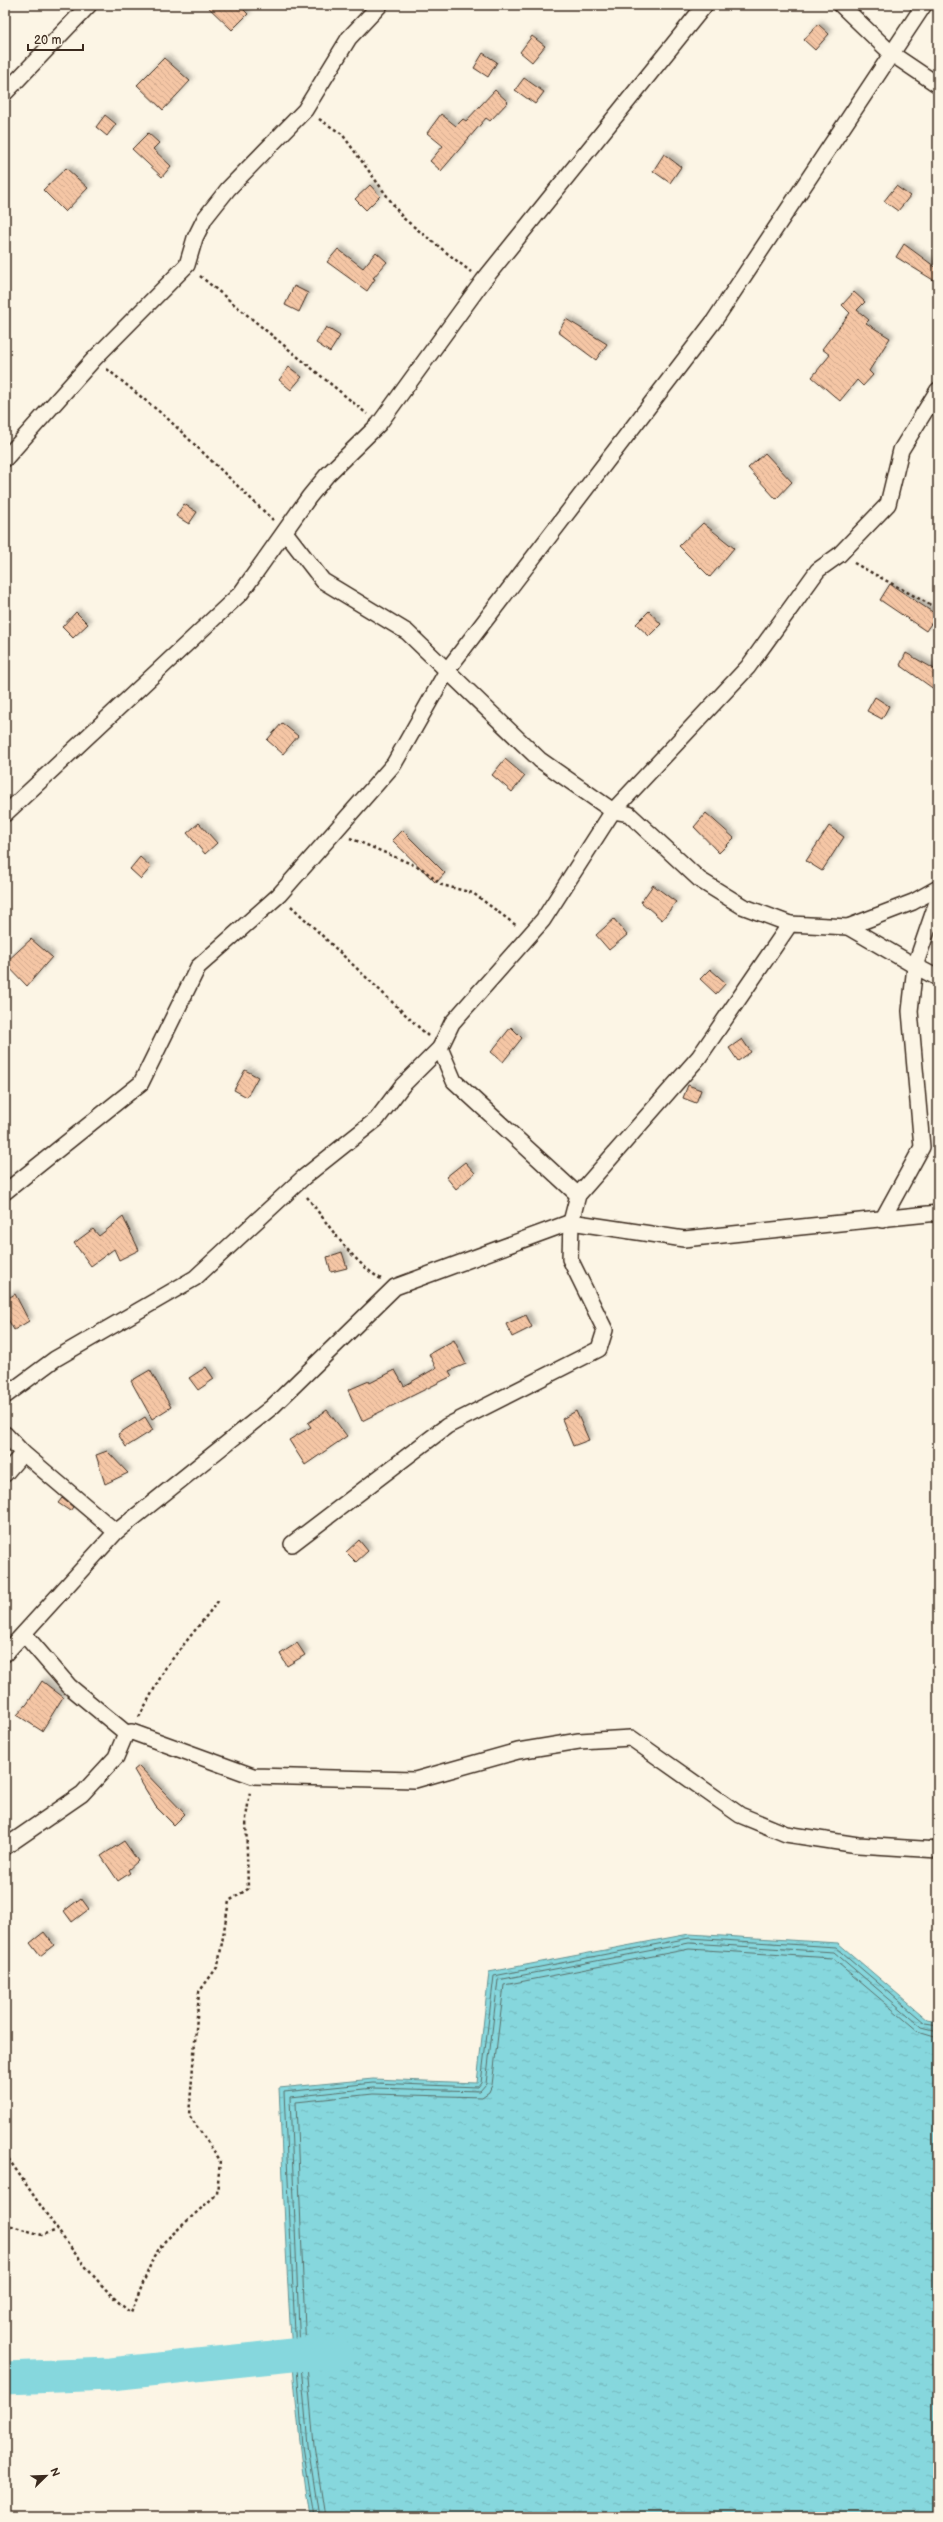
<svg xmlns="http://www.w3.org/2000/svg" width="943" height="2522" viewBox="0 0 943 2522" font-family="'Balsamiq Sans',sans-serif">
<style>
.water{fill:url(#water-ripples);stroke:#689291}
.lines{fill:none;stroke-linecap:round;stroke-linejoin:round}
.shore{stroke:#596f6a;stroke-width:1}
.river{stroke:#86d7dd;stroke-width:33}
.building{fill:url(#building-back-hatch);stroke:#3b2a1e;filter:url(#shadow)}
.street-casing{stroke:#3b2a1e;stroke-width:18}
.path{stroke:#3b2a1e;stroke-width:2.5;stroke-dasharray:3 3;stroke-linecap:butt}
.street{stroke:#fcf5e5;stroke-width:15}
</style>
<defs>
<pattern id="water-ripples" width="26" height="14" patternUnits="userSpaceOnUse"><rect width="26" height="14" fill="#86d7dd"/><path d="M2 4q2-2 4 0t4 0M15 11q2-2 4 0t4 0" fill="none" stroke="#75b9bd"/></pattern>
<pattern id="building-back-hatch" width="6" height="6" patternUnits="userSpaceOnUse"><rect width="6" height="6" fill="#f5c6a5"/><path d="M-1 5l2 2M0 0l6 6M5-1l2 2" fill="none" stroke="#d3aa8e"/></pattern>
<filter id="shadow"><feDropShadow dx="3.5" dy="-3.5" stdDeviation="2" flood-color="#0004"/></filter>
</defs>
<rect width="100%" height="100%" fill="#fcf5e5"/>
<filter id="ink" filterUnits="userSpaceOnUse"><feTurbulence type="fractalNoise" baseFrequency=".025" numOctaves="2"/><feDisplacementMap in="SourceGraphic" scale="8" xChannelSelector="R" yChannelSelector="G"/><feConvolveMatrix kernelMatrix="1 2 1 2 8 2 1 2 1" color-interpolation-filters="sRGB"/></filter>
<g filter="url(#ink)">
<path class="water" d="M689,1934l149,9 90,77 10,2v495h-628c-22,-142 -24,-285 -31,-429l94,-9 104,4 12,-111z"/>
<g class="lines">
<g class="shore">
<polyline points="314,2517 303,2446 296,2355 284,2092 373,2083 478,2087 481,2083 494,1976 689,1938 836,1947 925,2023 938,2025"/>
<polyline points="319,2517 308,2445 300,2354 290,2097 373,2088 480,2091 486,2084 498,1980 689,1943 834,1952 922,2027 938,2031"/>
<polyline points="325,2517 314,2445 306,2354 296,2102 373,2094 482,2097 489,2092 492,2085 504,1985 689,1949 832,1958 918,2031 938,2037"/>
</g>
<polyline class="river" points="5,2378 110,2374 292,2355 336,2354"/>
</g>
<g class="building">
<polygon points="206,5 239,5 248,14 232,30"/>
<polygon points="818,24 829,34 815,50 804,40"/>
<polygon points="532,36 545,46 532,62 520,52"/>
<polygon points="483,53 497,62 488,77 474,68"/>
<polygon points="164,58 190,81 163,110 137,85"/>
<polygon points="524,78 544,92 535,104 515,90"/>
<polygon points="495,90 508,102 490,121 486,118 441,171 430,161 443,146 427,133 441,114 456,126 463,119 466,121"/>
<polygon points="105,115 116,124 107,136 96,127"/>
<polygon points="148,133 159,143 153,149 171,166 162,177 132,149"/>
<polygon points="664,154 681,167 670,183 653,171"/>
<polygon points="66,168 88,188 65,212 43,190"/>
<polygon points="370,185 380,196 366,210 355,199"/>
<polygon points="896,186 910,196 898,211 884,201"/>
<polygon points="904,244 938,269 938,283 896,257"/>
<polygon points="338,249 363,268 376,252 387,262 373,278 375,279 367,291 327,262"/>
<polygon points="294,286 308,293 299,312 285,305"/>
<polygon points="854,292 865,302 857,310 869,320 866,323 890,338 869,371 873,375 863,386 857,380 840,401 812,377 830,355 822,349 850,313 842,305"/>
<polygon points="566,319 607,344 596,360 558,332"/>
<polygon points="326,327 340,336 330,352 316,343"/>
<polygon points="289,367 302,377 291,390 279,380"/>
<polygon points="765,453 792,482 776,499 748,468"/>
<polygon points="184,504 197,512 189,524 176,516"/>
<polygon points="703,523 734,548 710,577 679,546"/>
<polygon points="890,584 937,615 926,631 880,600"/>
<polygon points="649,611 661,624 649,636 636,624"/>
<polygon points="76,612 88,624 73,638 62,627"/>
<polygon points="906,653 938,671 938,692 900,665"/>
<polygon points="875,697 889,706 882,719 867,711"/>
<polygon points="282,723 298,736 283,754 267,740"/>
<polygon points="505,759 525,776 512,792 492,775"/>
<polygon points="706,813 734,838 719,853 694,827"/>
<polygon points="199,823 217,843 205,854 187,833"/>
<polygon points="829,826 844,837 822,871 806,861"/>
<polygon points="402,830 445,873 436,883 392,840"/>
<polygon points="140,857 151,867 141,879 130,869"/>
<polygon points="653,885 676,902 662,920 641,902"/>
<polygon points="614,919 627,935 609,950 596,935"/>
<polygon points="31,939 52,957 27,986 5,963"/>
<polygon points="710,969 726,983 716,994 700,979"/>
<polygon points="511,1027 522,1038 503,1062 491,1052"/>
<polygon points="742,1039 751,1052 738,1061 729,1048"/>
<polygon points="245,1070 258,1077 247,1097 234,1090"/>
<polygon points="688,1085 701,1090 696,1103 683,1098"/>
<polygon points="465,1162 475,1173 456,1189 446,1177"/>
<polygon points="123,1217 139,1250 119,1260 114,1249 91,1266 74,1243 93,1229 99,1236"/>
<polygon points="342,1252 347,1268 331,1272 327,1257"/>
<polygon points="15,1294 29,1321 14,1330 5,1314 5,1300"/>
<polygon points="526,1315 532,1327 512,1337 506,1324"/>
<polygon points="454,1340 466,1364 449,1371 452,1376 362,1421 348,1390 369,1381 370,1383 395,1370 404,1386 436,1368 429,1354"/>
<polygon points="206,1367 214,1379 198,1390 189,1378"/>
<polygon points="150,1370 171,1407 152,1419 131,1381"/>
<polygon points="327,1410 347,1436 305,1465 289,1440 311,1427 308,1423"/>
<polygon points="576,1411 589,1440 573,1446 562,1419"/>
<polygon points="145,1417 153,1430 126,1447 118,1434"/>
<polygon points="107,1451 128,1473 105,1484 96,1455"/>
<polygon points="62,1498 73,1507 70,1511 58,1503"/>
<polygon points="359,1540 368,1551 356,1562 346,1552"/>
<polygon points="297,1643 305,1655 287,1666 280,1654"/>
<polygon points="42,1681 63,1697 42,1731 17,1715 27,1704"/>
<polygon points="139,1766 185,1814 174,1825 156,1807 134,1770"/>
<polygon points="124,1841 138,1861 128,1870 130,1873 118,1881 101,1856"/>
<polygon points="81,1898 89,1909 72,1922 64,1911"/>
<polygon points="44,1932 54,1945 40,1956 30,1943"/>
</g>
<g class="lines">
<defs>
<g id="street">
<polyline points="841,5 892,54 938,85"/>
<polyline points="5,93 89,5"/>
<polyline points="5,459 94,359 187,265 195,238 205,218 228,189 305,110 349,38 380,5"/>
<polyline points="285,532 323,581 407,632 540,760 613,811 629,814 700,880 742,906 790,924"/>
<polyline points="5,814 241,593 309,497 327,475 379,424 483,281 705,5"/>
<polyline points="938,899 915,966 938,978"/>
<polyline points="848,927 915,966 910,1011 922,1147 882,1220"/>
<polyline points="5,1192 141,1083 198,967 279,895 394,764 448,669 714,321 924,5"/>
<polyline points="578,1195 454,1081 440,1048 452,1023 543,920 613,811 748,667 818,570 839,555 888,504 901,450 938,390"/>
<polyline points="5,1396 55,1359 195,1278 304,1177 377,1119 402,1086 440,1048"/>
<polyline points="5,1434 23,1453 116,1532"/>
<polyline points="5,1474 23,1453"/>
<polyline points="292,1544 447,1426 599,1349 605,1330 570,1259 571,1222 578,1195 699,1057 790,924 848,927 913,902 938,888"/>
<polyline points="5,1654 116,1532 272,1407 395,1287 571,1222 684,1239 938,1213"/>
<polyline points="126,1733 132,1732 253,1776 415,1780 518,1751 579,1741 631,1738 740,1815 786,1834 858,1845 938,1850"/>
<polyline points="5,1847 82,1794 116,1757 126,1733 69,1686 24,1634"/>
</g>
</defs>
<use href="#street" class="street-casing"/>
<g class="path">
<polyline points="319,119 342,134 403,218 471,272"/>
<polyline points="200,276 367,414"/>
<polyline points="107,369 167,418 273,520"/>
<polyline points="854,563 938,609"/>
<polyline points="350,838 421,868 442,885 473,893 517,926"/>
<polyline points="291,906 428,1036"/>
<path d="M307,1197c22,28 44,64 74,82"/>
<polyline points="139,1717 166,1667 219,1600"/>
<path d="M5,2154c37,52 77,119 126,159l23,-57 11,-15 52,-47 3,-34 -31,-45 10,-123 19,-26 11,-65 19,-12 -2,-71 4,-26"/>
<polyline points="5,2224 42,2235 58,2230"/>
</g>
<use href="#street" class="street"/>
</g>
</g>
<rect width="943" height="2522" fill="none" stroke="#fcf5e5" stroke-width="20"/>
<rect x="10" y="10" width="923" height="2502" fill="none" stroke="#3b2a1e" stroke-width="1.5" filter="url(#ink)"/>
<g transform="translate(46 2476) rotate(67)" stroke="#fcf5e5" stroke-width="3" paint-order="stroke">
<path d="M0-3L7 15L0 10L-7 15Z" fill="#3b2a1e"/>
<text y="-6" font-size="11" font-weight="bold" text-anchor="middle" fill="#3b2a1e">N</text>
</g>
<path d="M28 44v6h55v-6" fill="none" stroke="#3b2a1e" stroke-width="2"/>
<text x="34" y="44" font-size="12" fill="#3b2a1e" stroke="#fcf5e5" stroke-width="3" paint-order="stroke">20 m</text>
</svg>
